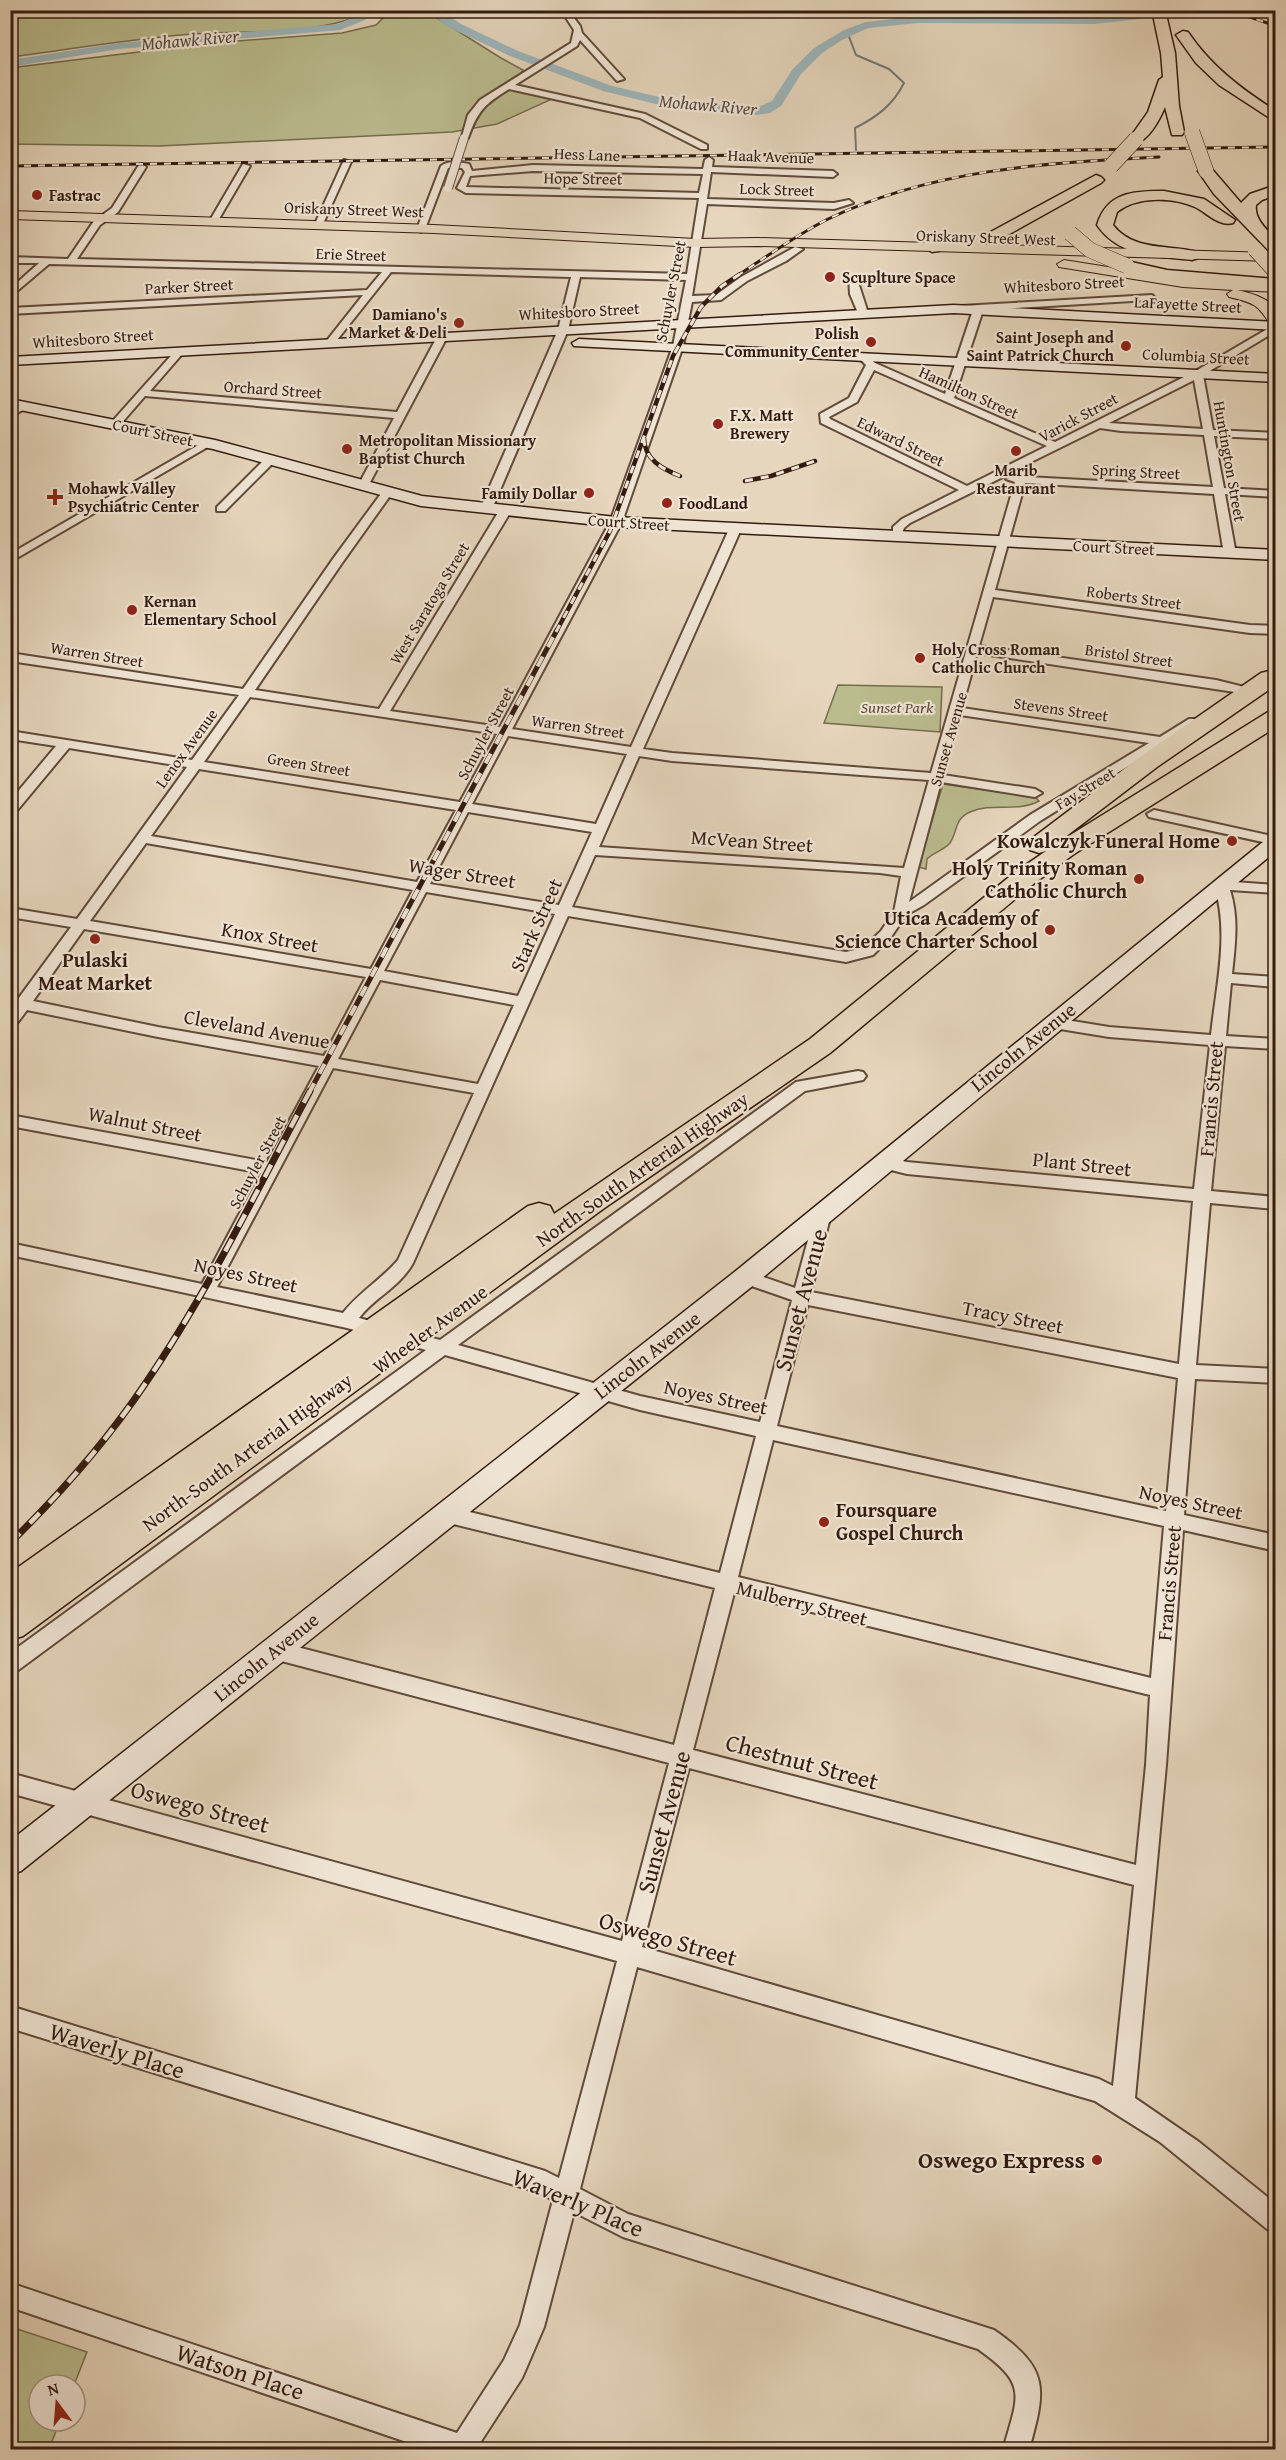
<svg xmlns="http://www.w3.org/2000/svg" width="1286" height="2460" viewBox="0 0 1286 2460" font-family="'Gentium Book Plus',serif">
<style>
.green{fill:#babc8e;stroke:#766c4e;stroke-width:1.5}
.lines{fill:none;stroke-linecap:round;stroke-linejoin:round}
.stream{stroke:#727877;stroke-width:2}
.river{fill:#9cb6bc;fill-rule:evenodd}
.street-casing{stroke:#604a3a;stroke-width:4}
.secondary-casing{stroke:#331b0f;stroke-width:3}
.primary-casing{stroke:#331b0f;stroke-width:2}
.highway-casing{stroke:#331b0f;stroke-width:3}
.street{fill:#efe4d4;fill-rule:evenodd}
.secondary{fill:#efe4d4;fill-rule:evenodd}
.primary{fill:#e6d6bd;fill-rule:evenodd}
.highway{fill:#e6d6bd;fill-rule:evenodd}
.rail-far3-casing{stroke:#331b0f;stroke-width:3}
.rail-far2-casing{stroke:#331b0f;stroke-width:4.5}
.rail-far1-casing{stroke:#331b0f;stroke-width:5}
.rail-casing{stroke:#331b0f;stroke-width:7}
.rail-far3{stroke:#efe4d4;stroke-width:2;stroke-dasharray:7;stroke-linecap:butt}
.rail-far2{stroke:#efe4d4;stroke-width:3;stroke-dasharray:8;stroke-linecap:butt}
.rail-far1{stroke:#efe4d4;stroke-width:4;stroke-dasharray:11;stroke-linecap:butt}
.rail{stroke:#efe4d4;stroke-width:4.5;stroke-dasharray:14;stroke-linecap:butt}
.street-bridge-casing{stroke:#604a3a;stroke-width:10;stroke-linecap:butt}
.highway-bridge-casing{stroke:#331b0f;stroke-width:16;stroke-linecap:butt}
.street-bridge{stroke:#efe4d4;stroke-width:8}
.highway-bridge{stroke:#e6d6bd;stroke-width:15}
.poi-dot{fill:#8f2418;stroke:#efe4d4;stroke-width:2}
.labels{text-anchor:middle;stroke-width:4.5;stroke-linejoin:round;paint-order:stroke}
.far-street-label{font-size:16px;fill:#331b0f;stroke:#efe4d4}
.far-poi-label{font-size:16px;font-weight:bold;fill:#331b0f;stroke:#efe4d4;text-anchor:start}
.far-park-label{font-size:16px;font-style:italic;fill:#5c4b35;stroke:#efe4d4}
.far-water-label{font-size:18px;font-style:italic;fill:#524a43;stroke:#efe4d4}
.street-label{font-size:20px;fill:#331b0f;stroke:#efe4d4}
.poi-label{font-size:20px;font-weight:bold;fill:#331b0f;stroke:#efe4d4;text-anchor:end}
.near-street-label{font-size:24px;fill:#331b0f;stroke:#efe4d4}
.near-poi-label{font-size:24px;font-weight:bold;fill:#331b0f;stroke:#efe4d4;text-anchor:end}
</style>
<rect width="100%" height="100%" fill="#e6d6bd"/>
<filter id="stains"><feTurbulence type="fractalNoise" baseFrequency=".00333" numOctaves="4"/><feColorMatrix values="0 0 0 0 .2 0 0 0 0 .09 0 0 0 0 .02 0 0 0 .5 -.17"/></filter>
<radialGradient id="worn" r=".72"><stop offset=".6" stop-color="#630" stop-opacity="0"/><stop offset="1" stop-color="#630" stop-opacity=".3"/></radialGradient>
<g class="green">
<path d="M354,10l5,6c-52,20 -112,14 -167,18 -61,5 -121,15 -181,23v-46z"/>
<polygon points="390,11 426,11 501,58 523,70 512,88 552,99 497,124 452,132 159,146 11,144 10,68 211,43 342,33 376,25"/>
<polygon points="1091,11 1092,18 1032,20 904,16 896,11"/>
<polygon points="838,685 942,687 940,732 824,723"/>
<path d="M943,784l92,13 4,4c-23,12 -46,1 -69,11 -16,7 -12,19 -20,31 -6,7 -17,10 -23,16l-1,10 -8,-2z"/>
<polygon points="11,2327 87,2352 74,2385 39,2385 39,2421 60,2421 49,2449 11,2449"/>
</g>
<g class="lines">
<path class="stream" d="M848,34l8,21 33,14 15,14c-11,22 -27,34 -49,45l1,22"/>
<g class="river">
<polygon points="353,10 364,10 368,16 365,20 340,30 119,49 10,67 10,60 119,43 338,24 356,16"/>
<polygon points="428,10 440,10 461,24 518,51 612,86 672,100 756,108 772,101 792,70 814,48 844,30 866,22 918,16 1073,18 1160,10 1187,10 1159,17 1094,24 918,23 868,28 842,40 822,53 801,74 781,106 770,113 756,115 672,108 603,91 510,56 446,26"/>
</g>
<defs>
<g id="street">
<path d="M561,10h7l12,16 2,7 42,46 -7,2 -37,-41 -3,6 -62,39 130,29 62,31v4h-6l-61,-31 -131,-29c-24,15 -31,21 -41,49l-7,2 7,-25 12,-15 91,-57 3,-13z"/>
<path d="M709,157l4,3 -1,7 121,4 4,3 -4,3 -122,-5 -4,27 127,4 15,-3 4,3 -19,6 -127,-5 -15,92 24,-1 25,-18 54,-30 8,2 -17,12 -39,20 -26,19 -29,2 -9,44 -61,176 -110,207 119,18 99,-220 6,-3 6,3 -99,222 29,4 259,20 84,-291 -9,-3 10,-3 3,-7 -109,54 -6,5 -3,8h-8v-9l9,-8 57,-29 -138,-67 -1,-9 29,-16 17,-33 -8,-8 2,-2h6l9,8 70,31 28,-84h-12v-4l191,-11 2,2 -5,3 -166,10 -29,88 101,44 139,-70 82,-48v7l-73,44 10,55 63,3v6l-62,-3 10,52 52,3v6l-51,-3 11,60 -2,2h-8l-2,-2 -10,-60 -189,-11 -30,107 255,35 26,1v8l-26,-1 -257,-36 -14,49 237,34 32,8 2,3 -2,3 -271,-41 -15,55 198,29 29,-18h8l2,3 -159,99 -116,84 -18,10 -15,22 -18,18 -27,7 -278,-46 -155,347c-13,24 -38,34 -54,55l81,22 356,-258 62,-11 5,1 3,4 -3,4 -58,11 -347,254 182,51 120,26 32,-122 -52,-18 -2,-5 2,-5 6,-1 49,17 20,-74 2,-4h12l2,4 -20,78 368,72 14,-163 -286,-27 -28,-7 -2,-4 2,-4 6,-2 22,5 287,27 16,-144 -101,-8 -55,-9 -7,-5 7,-5 55,9 102,8c5,-49 19,-103 3,-150l7,-4 55,4v8l-46,-3c9,28 5,55 2,84l44,3v10l-45,-4 -5,53 50,3v10l-51,-3 -14,145 65,6v12l-66,-6 -14,162 80,4v14l-81,-4 -11,136 92,20v16l-93,-21 -17,235 -31,333 64,44 77,62v28l-9,-3 -107,-87 -65,-41 -458,-134 -57,222 48,25 366,116c56,39 52,58 35,120h-26c15,-55 26,-65 -25,-101l-355,-112 -49,-25 -30,115 -22,51 -42,65 3,7h-53l-420,-143v-24l447,150 47,-73 16,-35 33,-125 -13,-7 -530,-165v-22l535,165 14,7 58,-217 -607,-168v-20l612,168 47,-178 -395,-104 -7,-3 -3,-6 3,-6 7,-3 400,104 41,-157 -270,-66 -7,-2 -2,-6 2,-6 7,-2 275,67 36,-137 -116,-26 -195,-55 -428,316 -7,3v-21l416,-303 -79,-22 -337,-73v-12l192,41 59,-111 -251,-47v-11l257,47 52,-96 -161,-29 -131,-27 -12,16 -5,1v-17l61,-83 -61,-10v-9l67,11 110,-152 -118,-19 -54,65 -5,1v-13l46,-55 -46,-7v-8l182,29 47,-65 -229,-34v-8l233,36 90,-130 50,-68 4,-1 5,3 -50,70 -87,127 124,19 120,-198 6,-3 6,3 -121,200 110,16 110,-205 63,-176 13,-66 -106,-3 -12,53 -76,179 -6,3 -6,-3 78,-179 13,-53 -180,-5 -58,73 -3,1 -5,-3 38,-48 -353,19v-6l357,-18 15,-18 -333,-8 -39,33v-8l29,-26h-29v-6l58,2 26,-38 18,-13 27,-43 3,-1 4,3 -28,45 -18,13 -23,34 610,15 12,-76 -233,-5 -9,-5 8,-16 -3,-4h-14l-23,61 -4,3 -4,-3 24,-63c8,-6 18,-4 28,-2l3,7 61,-6 170,4 2,-9zM533,171l170,3 -4,19 -233,-6 4,-11zM874,370l173,76 -80,40 -137,-67 -1,-2 28,-15zM1194,380l9,49 -94,-6zM1100,428l21,3 83,4 9,52 -186,-10 4,-15zM250,697l247,37 -37,68 -256,-40zM960,715l189,28 -119,72 -121,87 32,-120 94,15 7,-4 -7,-4 -92,-14zM508,736l119,18 -31,70 -124,-20zM639,756l33,5 257,19 -25,88 -305,-21zM199,769l257,41 -39,72 -266,-46zM468,812l124,20 -33,73 -129,-21zM146,843l267,47 -42,79 -281,-48zM595,855l285,18 21,3 -7,36 -13,19 -18,17 -17,4 -274,-45zM426,892l129,22 -37,82 -134,-25zM84,929l282,48 -42,79 -166,-29 -125,-26zM380,980l134,25 -36,79 -140,-25zM333,1068l141,25 -76,167c-17,20 -39,32 -55,53l-126,-26zM808,1305l370,73 -12,133 -389,-85zM773,1440l391,86 -13,152 -413,-101zM734,1593l416,102 -4,70 -10,100 -443,-115zM689,1768l445,117 -21,201 -14,-7 -457,-132z"/>
<polygon points="344,160 351,162 322,226 315,228 314,226"/>
<polygon points="243,164 250,166 216,224 210,224 209,222"/>
<polygon points="849,277 857,279 868,313 866,315 858,313 850,294"/>
<polygon points="442,334 447,337 367,488 363,489 358,486 394,418 145,396 119,426 110,424 177,349 183,349 183,353 150,391 397,412 437,337"/>
<polygon points="21,404 30,406 10,417 10,410"/>
<polygon points="207,440 211,441 211,445 10,562 10,554"/>
<polygon points="270,457 274,458 274,462 225,511 217,511 217,507 266,458"/>
<polygon points="1154,810 1276,837 1276,845 1149,817 1147,814"/>
</g>
<g id="secondary">
<polygon points="954,305 1276,322 1276,330 954,313 10,365 10,357"/>
<polygon points="579,339 1276,374 1276,382 574,346 572,343"/>
<polygon points="10,399 215,440 422,496 616,517 1276,550 1276,560 616,527 421,506 213,449 10,408"/>
<polygon points="1276,835 1276,851 755,1284 21,1871 10,1875 10,1841 737,1270 1269,837"/>
</g>
<g id="primary">
<polygon points="10,211 434,225 696,239 758,238 1276,253 1276,261 758,246 696,247 434,233 10,219"/>
<path d="M1064,260l119,19 93,5v8l-39,-2c14,3 28,7 39,18v19l-5,-1c-13,-22 -17,-23 -42,-29l-2,-3 6,-4 -50,-3 -124,-20 -2,-3z"/>
</g>
<g id="highway">
<path d="M1152,10h13l10,43 4,53 5,26 -2,3h-10l-7,-28c-5,12 -16,33 -29,36l-7,-4 19,-27 11,-32 4,-3 -2,-24z"/>
<path d="M1183,31l5,1c23,34 53,57 88,79v11l-57,-37 -23,-22 -20,-28z"/>
<path d="M1206,166l5,2 30,35 9,-9 26,-9v10l-14,5 -6,5c-2,14 11,25 20,34v15l-6,-2 -56,-58 -16,-23z"/>
<polygon points="1096,175 1101,177 1104,180 1101,183 995,242 932,252 924,247 932,242 985,235"/>
<path d="M1164,191l40,8 31,21 -2,3c-14,4 -26,-10 -38,-16 -22,-10 -58,-11 -78,5l-4,13c21,27 55,19 85,27l2,3 -2,3 -6,2c-36,-4 -73,-3 -95,-35 10,-33 36,-34 67,-34z"/>
<polygon points="1127,261 1167,270 1276,279 1276,289 1167,280 1121,270 1119,266 1121,262"/>
<polygon points="1269,671 1276,673 1276,684 1267,691 1157,767 1056,844 1268,712 1276,710 1276,727 1074,854 1032,885 830,1053 603,1209 23,1636 10,1640 10,1573 528,1206 539,1203 550,1206 554,1214 810,1039 1014,873 1046,851 1039,853 1030,850 1027,845 1030,840 1140,757 1261,673"/>
</g>
</defs>
<use href="#street" class="street-casing"/>
<use href="#secondary" class="secondary-casing"/>
<use href="#primary" class="primary-casing"/>
<use href="#highway" class="highway-casing"/>
<use href="#street" class="street"/>
<use href="#secondary" class="secondary"/>
<use href="#primary" class="primary"/>
<use href="#highway" class="highway"/>
<defs>
<g id="rail-far3">
<polyline points="1230,10 1276,26"/>
<polyline points="10,166 1276,147"/>
<path d="M737,276c29,-19 58,-40 89,-56 105,-51 219,-57 333,-63"/>
</g>
<g id="rail-far2">
<path d="M644,438c0,21 18,31 36,38"/>
<polyline points="745,481 771,476 815,461"/>
<polyline points="556,632 610,531 673,356 701,307 722,286 740,274"/>
</g>
<polyline id="rail-far1" points="309,1093 557,630"/>
<path id="rail" d="M10,1543c50,-49 96,-101 135,-159 63,-92 112,-194 165,-293"/>
</defs>
<use href="#rail-far3" class="rail-far3-casing"/>
<use href="#rail-far2" class="rail-far2-casing"/>
<use href="#rail-far1" class="rail-far1-casing"/>
<use href="#rail" class="rail-casing"/>
<use href="#rail-far3" class="rail-far3"/>
<use href="#rail-far2" class="rail-far2"/>
<use href="#rail-far1" class="rail-far1"/>
<use href="#rail" class="rail"/>
<defs>
<polyline id="street-bridge" points="448,188 464,138"/>
<g id="highway-bridge">
<polyline points="1192,132 1206,171"/>
<polyline points="1111,166 1136,139"/>
<polyline points="1070,233 1090,250 1127,266"/>
<polyline points="1255,249 1276,272"/>
</g>
</defs>
<use href="#street-bridge" class="street-bridge-casing"/>
<use href="#highway-bridge" class="highway-bridge-casing"/>
<use href="#street-bridge" class="street-bridge"/>
<use href="#highway-bridge" class="highway-bridge"/>
</g>
<g class="poi-dot">
<circle cx="37" cy="195" r="6"/>
<circle cx="830" cy="277" r="6"/>
<circle cx="459" cy="323" r="6"/>
<circle cx="871" cy="342" r="6"/>
<circle cx="1126" cy="346" r="6"/>
<circle cx="718" cy="424" r="6"/>
<circle cx="347" cy="449" r="6"/>
<circle cx="1016" cy="451" r="6"/>
<circle cx="589" cy="493" r="6"/>
<path d="M52 488h6v6h6v6h-6v6h-6v-6h-6v-6h6z"/>
<circle cx="667" cy="503" r="6"/>
<circle cx="132" cy="610" r="6"/>
<circle cx="920" cy="658" r="6"/>
<circle cx="1232" cy="841" r="6"/>
<circle cx="1139" cy="879" r="6"/>
<circle cx="1050" cy="930" r="6"/>
<circle cx="95" cy="939" r="6"/>
<circle cx="824" cy="1522" r="6"/>
<circle cx="1097" cy="2160" r="6"/>
</g>
<g class="labels">
<g class="far-street-label">
<text transform="translate(587 154) rotate(2)" y="6">Hess Lane</text>
<text transform="translate(771 156) rotate(2)" y="6">Haak Avenue</text>
<text transform="translate(583 178) rotate(1)" y="6">Hope Street</text>
<text transform="translate(777 189) rotate(2)" y="6">Lock Street</text>
<text transform="translate(354 209) rotate(2)" y="6">Oriskany Street West</text>
<text transform="translate(986 237) rotate(2)" y="6">Oriskany Street West</text>
<text transform="translate(351 254) rotate(2)" y="6">Erie Street</text>
<text transform="translate(1064 284) rotate(-3)" y="6">Whitesboro Street</text>
<text transform="translate(189 286) rotate(-3)" y="6">Parker Street</text>
<text transform="translate(670 291) rotate(-79)" y="6">Schuyler Street</text>
<text transform="translate(1188 304) rotate(3)" y="6">LaFayette Street</text>
<text transform="translate(579 311) rotate(-3)" y="6">Whitesboro Street</text>
<text transform="translate(93 338) rotate(-4)" y="6">Whitesboro Street</text>
<text transform="translate(1196 356) rotate(3)" y="6">Columbia Street</text>
<text transform="translate(273 389) rotate(4)" y="6">Orchard Street</text>
<text transform="translate(969 392) rotate(24)" y="6">Hamilton Street</text>
<text transform="translate(1078 417) rotate(-28)" y="6">Varick Street</text>
<text transform="translate(153 432) rotate(12)" y="6">Court Street</text>
<text transform="translate(901 441) rotate(26)" y="6">Edward Street</text>
<text transform="translate(1230 461) rotate(80)" y="6">Huntington Street</text>
<text transform="translate(1136 471) rotate(3)" y="6">Spring Street</text>
<text transform="translate(629 522) rotate(4)" y="6">Court Street</text>
<text transform="translate(1114 547) rotate(3)" y="6">Court Street</text>
<text transform="translate(1134 597) rotate(8)" y="6">Roberts Street</text>
<text transform="translate(429 603) rotate(-59)" y="6">West Saratoga Street</text>
<text transform="translate(97 654) rotate(9)" y="6">Warren Street</text>
<text transform="translate(1129 655) rotate(8)" y="6">Bristol Street</text>
<text transform="translate(1061 709) rotate(8)" y="6">Stevens Street</text>
<text transform="translate(578 726) rotate(8)" y="6">Warren Street</text>
<text transform="translate(485 733) rotate(-62)" y="6">Schuyler Street</text>
<text transform="translate(948 739) rotate(-74)" y="6">Sunset Avenue</text>
<text transform="translate(186 748) rotate(-54)" y="6">Lenox Avenue</text>
<text transform="translate(309 764) rotate(9)" y="6">Green Street</text>
<text transform="translate(1085 788) rotate(-31)" y="6">Fay Street</text>
<text transform="translate(257 1162) rotate(-62)" y="6">Schuyler Street</text>
</g>
<g class="far-poi-label">
<text x="49" y="201">Fastrac</text>
<text x="842" y="283">Scuplture Space</text>
<text x="447" y="320" text-anchor="end">Damiano's<tspan x="447" dy="18">Market &amp; Deli</tspan></text>
<text x="859" y="339" text-anchor="end">Polish<tspan x="859" dy="18">Community Center</tspan></text>
<text x="1114" y="343" text-anchor="end">Saint Joseph and<tspan x="1114" dy="18">Saint Patrick Church</tspan></text>
<text x="730" y="421">F.X. Matt<tspan x="730" dy="18">Brewery</tspan></text>
<text x="359" y="446">Metropolitan Missionary<tspan x="359" dy="18">Baptist Church</tspan></text>
<text x="1016" y="476" text-anchor="middle">Marib<tspan x="1016" dy="18">Restaurant</tspan></text>
<text x="68" y="494">Mohawk Valley<tspan x="68" dy="18">Psychiatric Center</tspan></text>
<text x="577" y="499" text-anchor="end">Family Dollar</text>
<text x="679" y="509">FoodLand</text>
<text x="144" y="607">Kernan<tspan x="144" dy="18">Elementary School</tspan></text>
<text x="932" y="655">Holy Cross Roman<tspan x="932" dy="18">Catholic Church</tspan></text>
</g>
<g class="far-park-label">
<text x="897" y="713">Sunset Park</text>
</g>
<g class="far-water-label">
<text transform="translate(190 40) rotate(-5)" y="6">Mohawk River</text>
<text transform="translate(708 105) rotate(5)" y="6">Mohawk River</text>
</g>
<g class="street-label">
<text transform="translate(752 841) rotate(4)" y="7">McVean Street</text>
<text transform="translate(462 873) rotate(9)" y="7">Wager Street</text>
<text transform="translate(536 925) rotate(-66)" y="7">Stark Street</text>
<text transform="translate(270 937) rotate(10)" y="7">Knox Street</text>
<text transform="translate(257 1029) rotate(10)" y="7">Cleveland Avenue</text>
<text transform="translate(1023 1047) rotate(-39)" y="7">Lincoln Avenue</text>
<text transform="translate(1211 1099) rotate(-85)" y="7">Francis Street</text>
<text transform="translate(145 1124) rotate(11)" y="7">Walnut Street</text>
<text transform="translate(1082 1164) rotate(6)" y="7">Plant Street</text>
<text transform="translate(642 1169) rotate(-35)" y="7">North-South Arterial Highway</text>
<text transform="translate(246 1275) rotate(12)" y="7">Noyes Street</text>
<text transform="translate(1013 1317) rotate(11)" y="7">Tracy Street</text>
<text transform="translate(430 1329) rotate(-36)" y="7">Wheeler Avenue</text>
<text transform="translate(647 1355) rotate(-38)" y="7">Lincoln Avenue</text>
<text transform="translate(716 1397) rotate(12)" y="7">Noyes Street</text>
<text transform="translate(247 1452) rotate(-36)" y="7">North-South Arterial Highway</text>
<text transform="translate(1191 1502) rotate(12)" y="7">Noyes Street</text>
<text transform="translate(1169 1583) rotate(-85)" y="7">Francis Street</text>
<text transform="translate(802 1603) rotate(14)" y="7">Mulberry Street</text>
<text transform="translate(266 1657) rotate(-39)" y="7">Lincoln Avenue</text>
</g>
<g class="poi-label">
<text x="1220" y="848">Kowalczyk Funeral Home</text>
<text x="1127" y="875">Holy Trinity Roman<tspan x="1127" dy="23">Catholic Church</tspan></text>
<text x="1038" y="925">Utica Academy of<tspan x="1038" dy="23">Science Charter School</tspan></text>
<text x="95" y="967" text-anchor="middle">Pulaski<tspan x="95" dy="23">Meat Market</tspan></text>
<text x="836" y="1517" text-anchor="start">Foursquare<tspan x="836" dy="23">Gospel Church</tspan></text>
</g>
<g class="near-street-label">
<text transform="translate(801 1300) rotate(-75)" y="8">Sunset Avenue</text>
<text transform="translate(802 1762) rotate(15)" y="8">Chestnut Street</text>
<text transform="translate(200 1807) rotate(15)" y="8">Oswego Street</text>
<text transform="translate(664 1822) rotate(-75)" y="8">Sunset Avenue</text>
<text transform="translate(668 1939) rotate(16)" y="8">Oswego Street</text>
<text transform="translate(117 2051) rotate(17)" y="8">Waverly Place</text>
<text transform="translate(578 2203) rotate(23)" y="8">Waverly Place</text>
<text transform="translate(240 2372) rotate(18)" y="8">Watson Place</text>
</g>
<g class="near-poi-label">
<text x="1085" y="2168">Oswego Express</text>
</g>
</g>
<rect width="1286" height="2460" fill="none" stroke="#e6d6bd" stroke-width="36"/>
<rect x="12" y="12" width="1262" height="2436" fill="none" stroke="#331b0f" stroke-width="3"/>
<rect x="18" y="18" width="1250" height="2424" fill="none" stroke="#331b0f" stroke-width="1.5"/>
<g transform="translate(57 2403) rotate(344)"><circle r="28" fill="#efe4d4" stroke="#a49485" stroke-width="1.5"/>
<path d="M0-4.5L10 22L0 15L-10 22Z" fill="#8f2418"/>
<text y="-9" font-size="16" font-weight="bold" text-anchor="middle" fill="#331b0f">N</text>
</g>
<rect width="100%" height="100%" filter="url(#stains)"/>
<rect width="100%" height="100%" fill="url(#worn)"/>
</svg>
